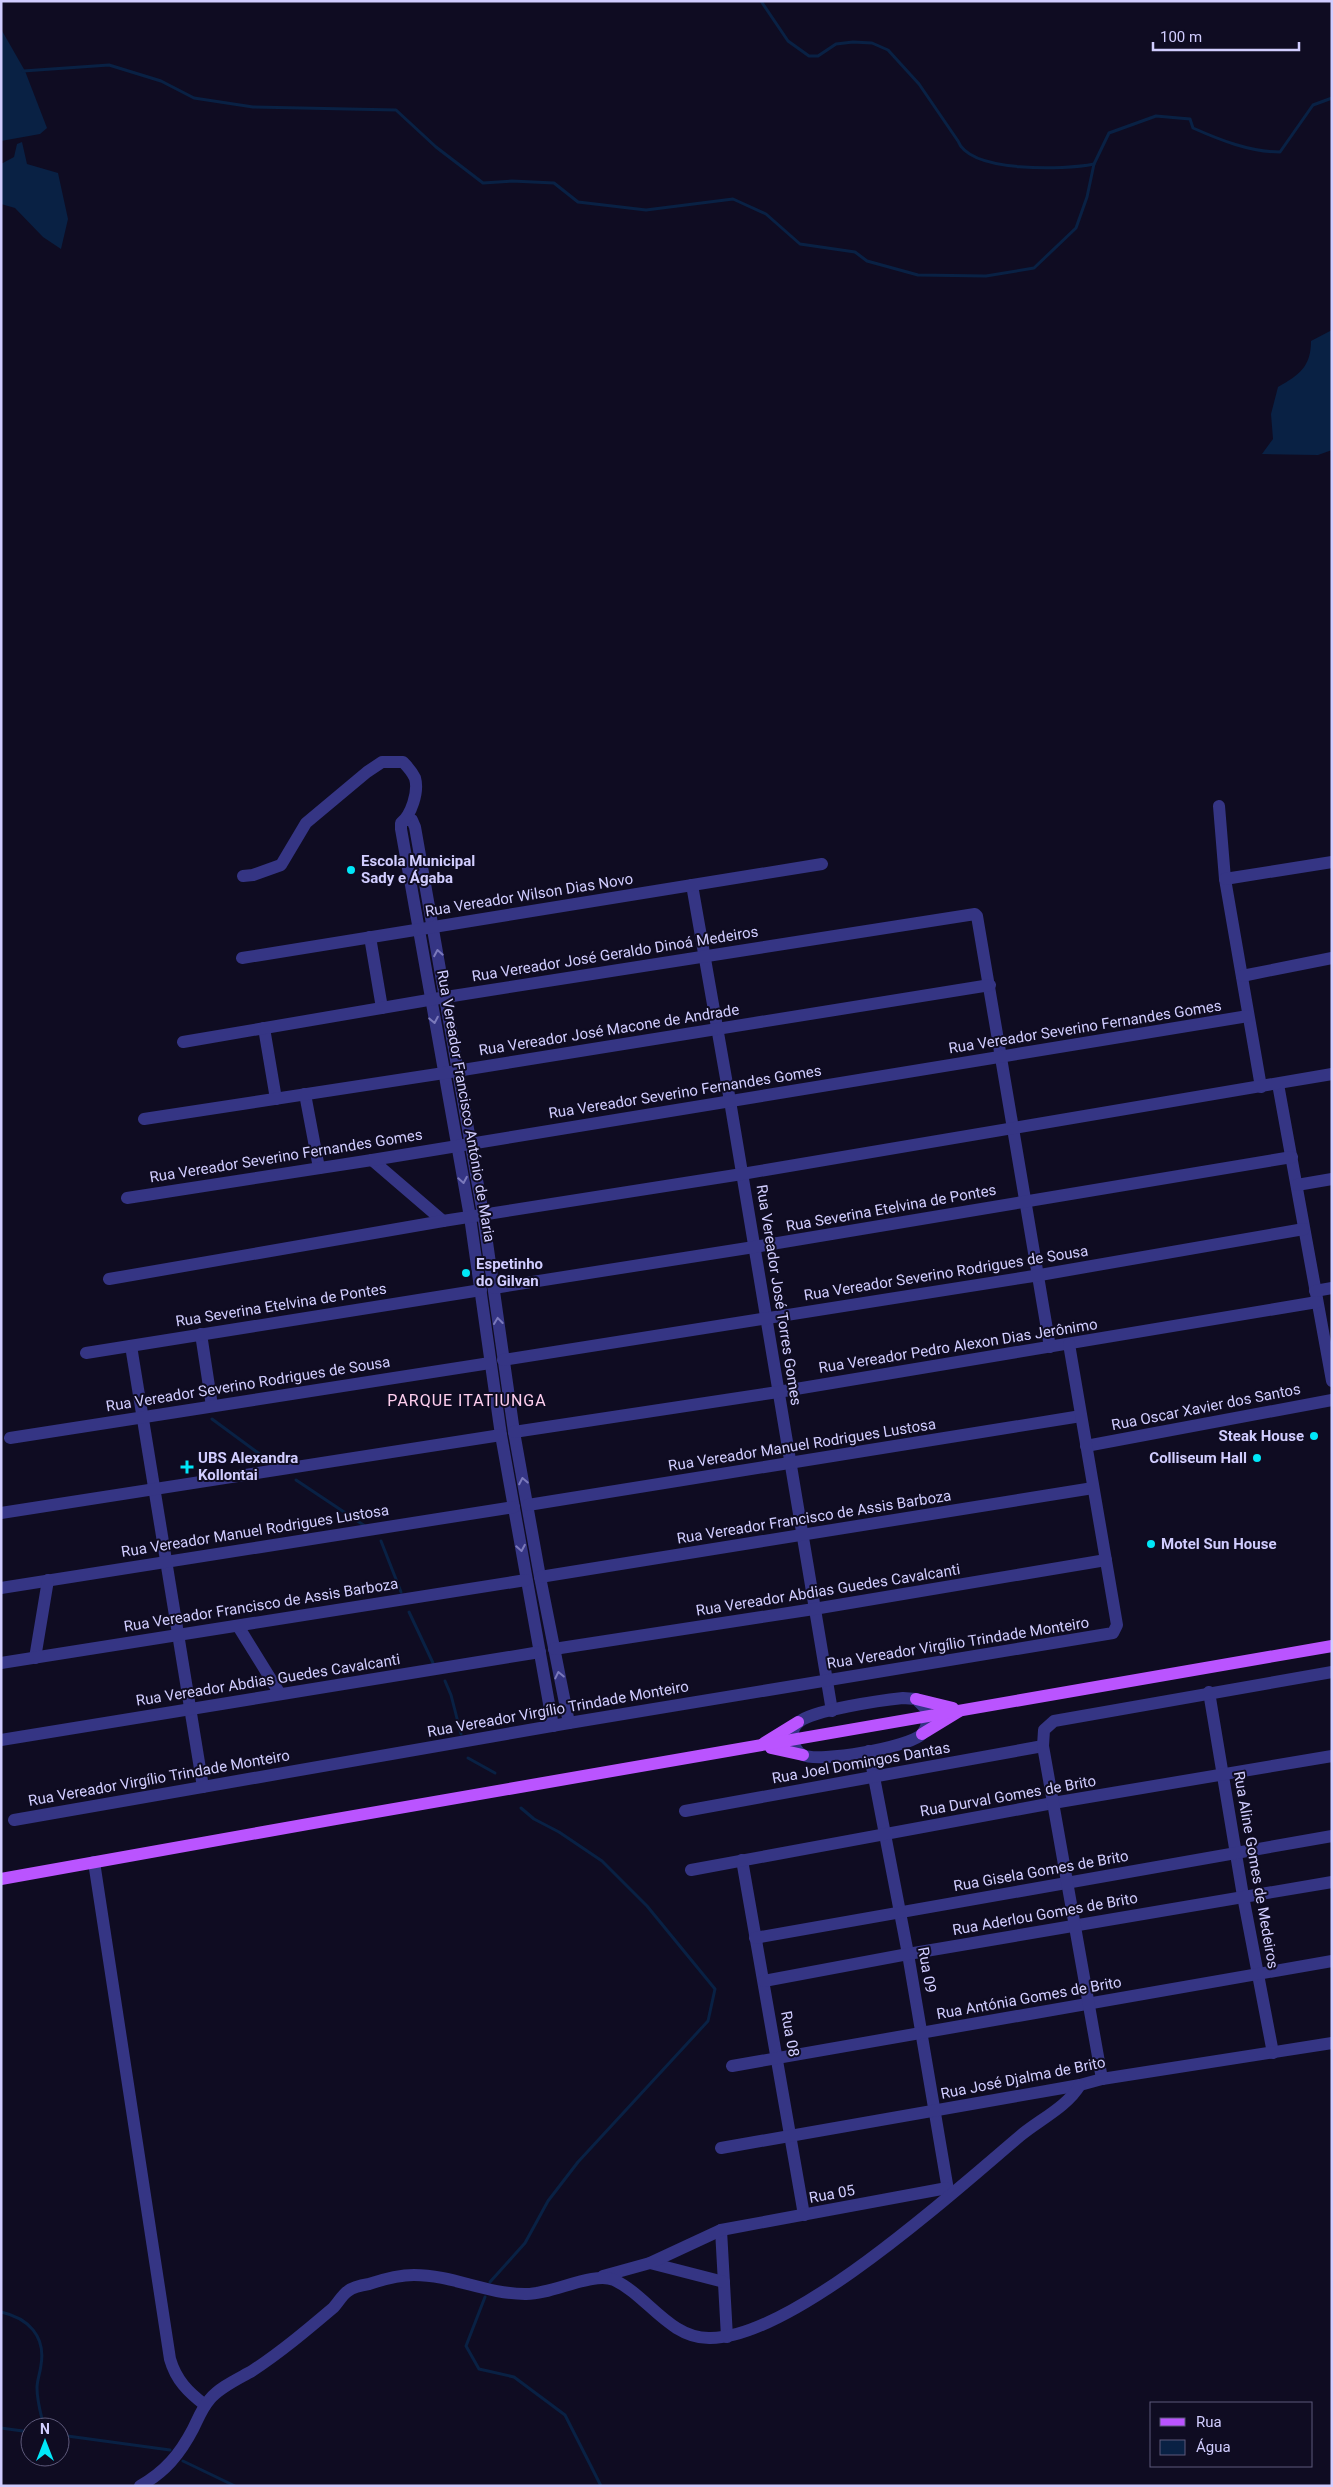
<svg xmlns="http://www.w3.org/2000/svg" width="1333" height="2487" viewBox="0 0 1333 2487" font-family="Roboto,sans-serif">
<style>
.water{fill:#092144}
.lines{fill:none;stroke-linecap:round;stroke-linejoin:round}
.stream{stroke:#092144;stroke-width:3}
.minor{stroke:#353584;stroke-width:12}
.major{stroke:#ba54ff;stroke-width:12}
.oneway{stroke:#7b79bb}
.poi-dot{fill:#00e7f8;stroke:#0f0c22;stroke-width:2}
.labels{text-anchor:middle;stroke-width:4;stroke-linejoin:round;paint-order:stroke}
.poi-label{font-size:15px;font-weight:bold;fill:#d1cdff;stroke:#0f0c22;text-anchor:start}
.street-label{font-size:15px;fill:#d1cdff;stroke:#0f0c22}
.neighbourhood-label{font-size:16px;letter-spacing:1px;fill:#ffcfef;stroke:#0f0c22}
</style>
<rect width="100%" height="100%" fill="#0f0c22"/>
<g class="water">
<polygon points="1,29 25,71 47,128 40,134 1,141"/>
<polygon points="22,142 27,164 58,173 68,219 61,249 43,237 15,208 1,204 1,164 14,157 17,144"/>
<path d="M1332,330v120l-14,5 -56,-1 11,-15 -2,-25 7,-27c21,-12 33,-20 33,-46z"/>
</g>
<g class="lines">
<g class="stream">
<path d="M761,1l27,40 21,15h9l18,-12 17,-2 19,1 16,7 31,34 39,57c12,32 107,29 136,23"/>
<path d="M23,71l86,-6 52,16 33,17 59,9 143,3 40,37 47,36 29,-2 42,2 24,19 68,8 87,-11 33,15 34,30 55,8 12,9 51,14 68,1 48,-8 42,-40 11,-31 7,-33 15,-31 47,-17 34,3 3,9c27,12 57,24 87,24l33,-47 19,-7"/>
<polyline points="212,1419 272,1463"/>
<polyline points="296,1480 365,1526"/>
<polyline points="381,1541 401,1592"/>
<polyline points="409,1612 433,1663"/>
<polyline points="445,1681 451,1695 461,1734"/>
<polyline points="468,1758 495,1773"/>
<polyline points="490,2282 525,2243 548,2201 578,2162 708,2021 715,1989 647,1906 602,1861 559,1832 534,1819 521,1808"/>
<polyline points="485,2297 466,2346 479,2369 514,2377 565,2415 601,2486"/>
<path d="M1,2312c27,6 45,24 40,53 -1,9 -4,15 -4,23 0,14 4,26 7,39"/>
<polyline points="1,2428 30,2432"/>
<polyline points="60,2435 170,2450"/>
<polyline points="183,2461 235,2486"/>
</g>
<g class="minor">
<polyline points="1219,806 1225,879 1261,1087"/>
<polyline points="407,820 412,820 415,827 483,1214 514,1432 540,1577 569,1723"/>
<path d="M243,876l10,-1 28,-10 25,-42 61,-51 15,-10h21c5,5 9,10 12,16 4,14 -4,37 -14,45v6l69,388 31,218 52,291"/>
<polyline points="1225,879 1332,862"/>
<polyline points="692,885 730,1101 832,1711"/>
<polyline points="370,937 382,1008"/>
<polyline points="242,958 822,864"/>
<polyline points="1242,976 1332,958"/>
<polyline points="264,1028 276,1099"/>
<polyline points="183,1042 446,997 975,914 977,916 1050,1347"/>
<polyline points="1278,1084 1332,1381"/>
<polyline points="305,1094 319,1168"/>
<polyline points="144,1119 444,1073 990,985"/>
<polyline points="372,1160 443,1221"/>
<polyline points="1297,1185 1332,1179"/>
<polyline points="127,1198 372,1160 1248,1016"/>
<polyline points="109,1279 443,1221 742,1174 1332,1074"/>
<polyline points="494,1288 754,1247 1292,1157"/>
<polyline points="1315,1291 1332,1288"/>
<polyline points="201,1334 212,1406"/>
<polyline points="131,1346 203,1787"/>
<polyline points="86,1353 481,1290"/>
<polyline points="503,1360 1040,1275 1304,1229"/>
<polyline points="514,1432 778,1392 1317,1302"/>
<polyline points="10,1438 490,1363"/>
<polyline points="1086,1446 1332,1400"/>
<polyline points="528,1505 1081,1416"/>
<polyline points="1,1513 501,1435"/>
<polyline points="540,1577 1093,1488"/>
<polyline points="1,1588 514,1507"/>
<polyline points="238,1626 280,1694"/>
<polyline points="554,1649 814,1609 1106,1560"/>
<polyline points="35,1658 48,1580"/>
<polyline points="1,1663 526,1580"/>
<polyline points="1209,1692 1243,1896 1273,2053"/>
<path d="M903,1698l13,1 10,10c2,8 2,18 -4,25 -12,13 -104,29 -119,21 -6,-3 -9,-9 -10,-16 -1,-6 1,-13 6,-17 13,-12 85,-22 104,-24z"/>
<polyline points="1,1740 540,1652"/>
<polyline points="869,1751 908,1954 949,2196"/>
<polyline points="685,1811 1043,1746"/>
<polyline points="14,1820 569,1723 1113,1633 1117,1625 1069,1344"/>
<polyline points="742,1860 804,2215"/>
<path d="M94,1862l76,497c6,21 18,33 35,46"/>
<polyline points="691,1870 1053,1803 1332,1756"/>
<polyline points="755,1938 1332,1836"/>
<polyline points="764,1981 908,1954 1332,1882"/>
<polyline points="732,2066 1332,1961"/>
<polyline points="1102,2079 1043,1746 1044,1730 1054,1721 1332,1672"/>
<polyline points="721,2148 1080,2085 1102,2079 1332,2043"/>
<polyline points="721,2230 727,2337"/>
<polyline points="650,2263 724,2282"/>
<polyline points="603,2276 650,2263 721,2230 947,2188"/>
<path d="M140,2486c25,-14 40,-32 53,-57 5,-10 9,-21 17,-30 10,-12 28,-20 42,-28 29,-19 55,-41 81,-63 5,-5 9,-13 15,-17 5,-4 15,-6 21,-7 15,-5 30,-9 45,-9 38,0 73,19 111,19 26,1 68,-23 89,-14 33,15 55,58 95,58 82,2 247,-148 311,-202 19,-16 47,-29 60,-51"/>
</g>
<g class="major">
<polyline points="916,1699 953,1708"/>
<polyline points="922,1734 958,1712"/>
<polyline points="764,1743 798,1722"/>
<polyline points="771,1748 803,1755"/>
<path d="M1,1879c443,-81 887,-155 1331,-233"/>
</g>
</g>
<defs><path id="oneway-chevron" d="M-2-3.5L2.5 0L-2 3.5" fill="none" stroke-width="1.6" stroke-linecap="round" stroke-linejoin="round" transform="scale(1.25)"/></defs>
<g class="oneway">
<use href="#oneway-chevron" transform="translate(438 953) rotate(-100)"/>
<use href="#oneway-chevron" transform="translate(434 1020) rotate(79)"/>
<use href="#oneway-chevron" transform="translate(463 1180) rotate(80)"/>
<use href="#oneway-chevron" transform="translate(498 1321) rotate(-97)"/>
<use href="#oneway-chevron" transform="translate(523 1481) rotate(-101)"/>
<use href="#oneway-chevron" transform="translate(521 1548) rotate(80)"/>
<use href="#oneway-chevron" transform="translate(559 1675) rotate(-102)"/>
</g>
<g class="poi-dot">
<circle cx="351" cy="870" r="5"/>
<circle cx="466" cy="1273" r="5"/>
<circle cx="1314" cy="1436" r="5"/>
<circle cx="1257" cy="1458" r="5"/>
<path d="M184.5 1459.5h5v5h5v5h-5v5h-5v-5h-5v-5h5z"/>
<circle cx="1151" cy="1544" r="5"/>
</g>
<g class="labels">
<g class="poi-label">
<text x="361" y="866">Escola Municipal<tspan x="361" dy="17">Sady e Ágaba</tspan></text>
<text x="476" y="1269">Espetinho<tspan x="476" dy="17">do Gilvan</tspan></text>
<text x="1304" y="1441" text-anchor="end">Steak House</text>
<text x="198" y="1463">UBS Alexandra<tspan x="198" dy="17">Kollontai</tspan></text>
<text x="1247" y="1463" text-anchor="end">Colliseum Hall</text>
<text x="1161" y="1549">Motel Sun House</text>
</g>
<g class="street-label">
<text transform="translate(529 895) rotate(-9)" y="5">Rua Vereador Wilson Dias Novo</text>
<text transform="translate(615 954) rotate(-9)" y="5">Rua Vereador José Geraldo Dinoá Medeiros</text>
<text transform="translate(1085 1027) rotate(-9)" y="5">Rua Vereador Severino Fernandes Gomes</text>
<text transform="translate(609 1030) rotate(-9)" y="5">Rua Vereador José Macone de Andrade</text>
<text transform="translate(685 1092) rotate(-9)" y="5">Rua Vereador Severino Fernandes Gomes</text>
<text transform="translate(466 1106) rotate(80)" y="5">Rua Vereador Francisco António de Maria</text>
<text transform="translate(286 1156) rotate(-9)" y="5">Rua Vereador Severino Fernandes Gomes</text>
<text transform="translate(891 1208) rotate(-10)" y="5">Rua Severina Etelvina de Pontes</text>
<text transform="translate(946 1273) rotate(-9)" y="5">Rua Vereador Severino Rodrigues de Sousa</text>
<text transform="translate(779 1295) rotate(81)" y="5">Rua Vereador José Torres Gomes</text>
<text transform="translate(281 1305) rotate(-9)" y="5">Rua Severina Etelvina de Pontes</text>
<text transform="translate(958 1346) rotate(-9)" y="5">Rua Vereador Pedro Alexon Dias Jerônimo</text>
<text transform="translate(248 1384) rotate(-9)" y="5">Rua Vereador Severino Rodrigues de Sousa</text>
<text transform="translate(1206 1407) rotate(-11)" y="5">Rua Oscar Xavier dos Santos</text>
<text transform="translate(802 1445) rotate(-9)" y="5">Rua Vereador Manuel Rodrigues Lustosa</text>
<text transform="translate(814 1517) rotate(-9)" y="5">Rua Vereador Francisco de Assis Barboza</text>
<text transform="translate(255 1531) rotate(-9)" y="5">Rua Vereador Manuel Rodrigues Lustosa</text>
<text transform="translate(828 1590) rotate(-9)" y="5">Rua Vereador Abdias Guedes Cavalcanti</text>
<text transform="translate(261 1605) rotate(-9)" y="5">Rua Vereador Francisco de Assis Barboza</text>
<text transform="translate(958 1643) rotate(-9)" y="5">Rua Vereador Virgílio Trindade Monteiro</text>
<text transform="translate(268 1680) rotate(-9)" y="5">Rua Vereador Abdias Guedes Cavalcanti</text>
<text transform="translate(558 1709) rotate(-10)" y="5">Rua Vereador Virgílio Trindade Monteiro</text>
<text transform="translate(861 1763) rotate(-10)" y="5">Rua Joel Domingos Dantas</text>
<text transform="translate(159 1778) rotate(-10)" y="5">Rua Vereador Virgílio Trindade Monteiro</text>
<text transform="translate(1008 1796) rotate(-10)" y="5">Rua Durval Gomes de Brito</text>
<text transform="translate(1256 1870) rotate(80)" y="5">Rua Aline Gomes de Medeiros</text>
<text transform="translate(1041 1871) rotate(-10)" y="5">Rua Gisela Gomes de Brito</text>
<text transform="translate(1045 1914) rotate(-10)" y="5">Rua Aderlou Gomes de Brito</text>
<text transform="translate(927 1970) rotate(80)" y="5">Rua 09</text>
<text transform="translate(1029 1998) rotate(-10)" y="5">Rua Antónia Gomes de Brito</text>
<text transform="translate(790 2034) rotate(80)" y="5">Rua 08</text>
<text transform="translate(1023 2078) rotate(-11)" y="5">Rua José Djalma de Brito</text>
<text transform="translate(832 2194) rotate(-10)" y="5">Rua 05</text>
</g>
<g class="neighbourhood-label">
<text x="467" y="1406">PARQUE ITATIUNGA</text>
</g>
</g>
<rect width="1333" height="2487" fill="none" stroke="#d1cdff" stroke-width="5"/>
<rect x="1150" y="2402" width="162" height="65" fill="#0f0c22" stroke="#5d597a"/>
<rect x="1160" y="2418" width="25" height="8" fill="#ba54ff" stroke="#5d597a"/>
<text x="1196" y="2427" font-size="15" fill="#d1cdff">Rua</text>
<rect x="1160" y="2440" width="25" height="15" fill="#092144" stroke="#5d597a"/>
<text x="1196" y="2452" font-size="15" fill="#d1cdff">Água</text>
<g transform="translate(45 2442)"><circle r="24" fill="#0f0c22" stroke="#5d597a"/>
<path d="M0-4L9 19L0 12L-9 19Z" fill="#00e7f8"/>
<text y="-8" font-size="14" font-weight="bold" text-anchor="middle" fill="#d1cdff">N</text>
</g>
<path d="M1153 42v8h146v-8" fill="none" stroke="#d1cdff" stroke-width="2.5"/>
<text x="1160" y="42" font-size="15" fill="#d1cdff" stroke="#0f0c22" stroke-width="4" paint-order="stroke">100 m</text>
</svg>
